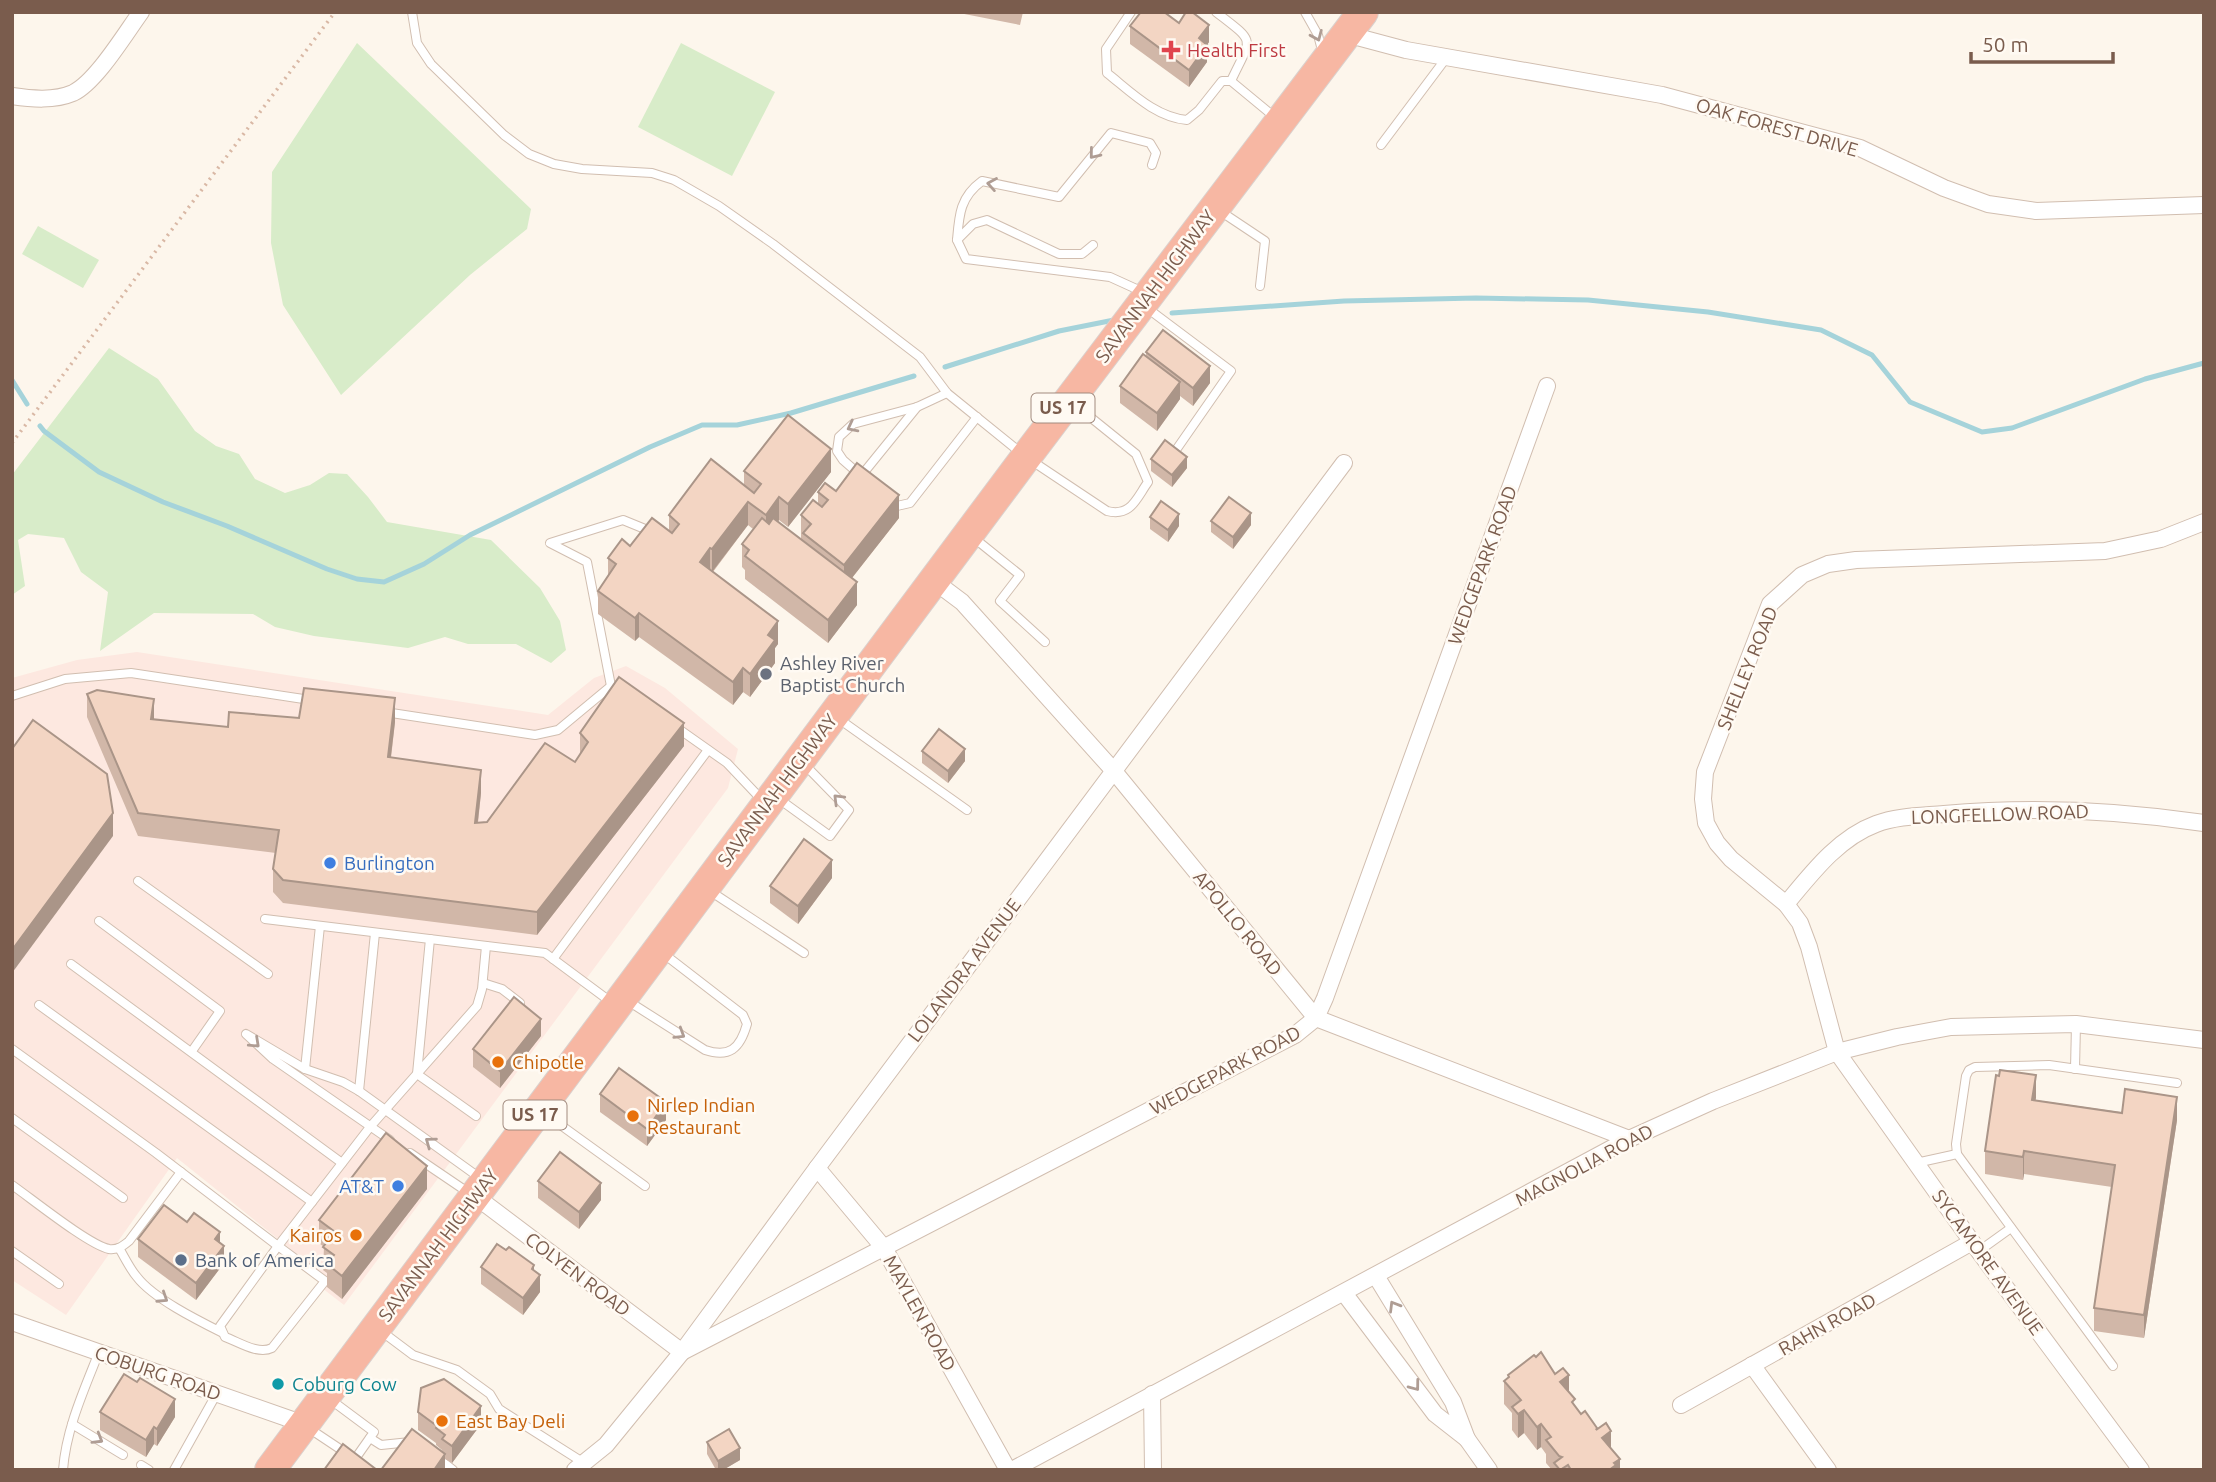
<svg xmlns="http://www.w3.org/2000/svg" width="2216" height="1482" viewBox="0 0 2216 1482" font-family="Ubuntu,sans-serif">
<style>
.commercial{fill:#fde8e0}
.green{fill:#d8ecc9}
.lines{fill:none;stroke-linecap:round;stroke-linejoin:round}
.stream{stroke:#a5d3da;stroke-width:5}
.lane-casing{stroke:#d1beb0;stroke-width:10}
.street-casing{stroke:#d1beb0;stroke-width:18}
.highway-casing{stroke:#dad1cd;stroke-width:32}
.path{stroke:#d9b8a5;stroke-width:3.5;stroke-dasharray:2 5;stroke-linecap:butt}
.lane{stroke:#fff;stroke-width:8}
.street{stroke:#fff;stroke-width:16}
.highway{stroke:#f7b7a3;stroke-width:30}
.wall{fill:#d1b7a8}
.shaded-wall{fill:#aa9588}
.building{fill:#f3d5c3;stroke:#aa9588;stroke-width:2}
.oneway{stroke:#af9d94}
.health-dot{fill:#e0444e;stroke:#fffaf3;stroke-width:2.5}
.worship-dot{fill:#6b7280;stroke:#fffaf3;stroke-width:2.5}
.shop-dot{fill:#3f7fe0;stroke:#fffaf3;stroke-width:2.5}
.food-dot{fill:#e8710a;stroke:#fffaf3;stroke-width:2.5}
.service-dot{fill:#5c6f8a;stroke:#fffaf3;stroke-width:2.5}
.culture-dot{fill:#0f9aa8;stroke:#fffaf3;stroke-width:2.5}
.labels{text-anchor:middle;stroke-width:5;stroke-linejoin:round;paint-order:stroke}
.shield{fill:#fffaf3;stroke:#a28b7f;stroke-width:2}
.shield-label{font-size:18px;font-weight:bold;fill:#7a5c4d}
.health-label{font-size:19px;fill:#be3a42;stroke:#fffaf3;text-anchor:start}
.street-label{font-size:19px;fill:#7a5c4d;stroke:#fffaf3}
.worship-label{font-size:19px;fill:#5b616d;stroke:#fffaf3;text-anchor:start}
.shop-label{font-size:19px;fill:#366cbe;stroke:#fffaf3;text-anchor:start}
.food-label{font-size:19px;fill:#c56008;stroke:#fffaf3;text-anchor:start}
.service-label{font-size:19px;fill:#4e5e75;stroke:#fffaf3;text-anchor:start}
.culture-label{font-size:19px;fill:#0d838f;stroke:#fffaf3;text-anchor:start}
</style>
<rect width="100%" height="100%" fill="#fdf6ec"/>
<polygon class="commercial" points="137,652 548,715 594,678 626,666 665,688 738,749 728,788 344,1305 322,1288 328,1279 177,1158 66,1315 12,1280 12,678 77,660"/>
<g class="green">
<polygon points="357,43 531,209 527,229 470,275 341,395 283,305 271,243 272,172"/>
<polygon points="681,43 775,92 732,176 638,127"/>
<polygon points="38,226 99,260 83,288 22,254"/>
<polygon points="109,348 158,379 195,431 216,446 239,454 255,479 285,493 310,485 329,473 347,474 368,497 387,522 491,540 540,588 560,621 566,650 551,663 516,644 468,644 445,637 408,648 314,636 275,627 253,614 154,613 100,651 108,592 81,572 64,538 28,534 18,540 25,586 12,595 12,475"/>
</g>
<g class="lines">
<g class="stream">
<polyline points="1172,313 1344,301 1476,298 1588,300 1708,312 1821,330 1872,355 1910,402 1982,432 2012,428 2145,379 2204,363"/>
<polyline points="945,367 1059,331 1114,320"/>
<polyline points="12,380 27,404"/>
<polyline points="40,426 44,431 99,472 163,502 227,526 327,569 357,579 384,582 424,564 470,535 650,447 702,425 737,425 791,413 914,376"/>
</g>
<defs>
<g id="lane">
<path d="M412,12l5,31 14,21 73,71 25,19 25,10 28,5 70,4 22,7 45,26 54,38 147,113 27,36 79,64 81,54c24,6 29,-12 41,-29l-12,-28 -62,-50"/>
<path d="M1131,12l-25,37 1,24c24,19 48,44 80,47l12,-10 23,-29h9l46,38"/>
<path d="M1216,12c41,32 36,24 15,69"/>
<polyline points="1305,12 1318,35 1323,54"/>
<polyline points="1381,145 1447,57"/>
<polyline points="1220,211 1265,241 1260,286"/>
<polyline points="957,240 966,259 1110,277 1143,292"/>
<path d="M1093,245l-11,9h-23l-72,-34 -14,4 -16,16c2,-25 3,-43 25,-59l77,16 52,-64 39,10 6,10 -4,12"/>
<polyline points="1147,308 1231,371 1176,450"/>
<polyline points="859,474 843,460 837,451 839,437 853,424 917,407 947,393"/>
<polyline points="861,476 917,407"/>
<polyline points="890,500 897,506 910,503 977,417"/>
<polyline points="974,538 1020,575 1000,601 1045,642"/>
<polyline points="611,686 587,562 550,543 623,520 645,529"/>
<polyline points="12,696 65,679 131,673 310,700"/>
<polyline points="385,712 535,735 558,730 611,686 623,688"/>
<polyline points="839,719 967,810"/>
<polyline points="676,727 727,763 762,800"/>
<polyline points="779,799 830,836 849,810 805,765"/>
<polyline points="138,881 268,974"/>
<polyline points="710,891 804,953"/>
<polyline points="265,919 545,953 611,1002"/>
<polyline points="99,921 220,1011 192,1051"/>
<polyline points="430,939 417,1074 476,1116"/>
<polyline points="553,959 708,750"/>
<polyline points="71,964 342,1163"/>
<polyline points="483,983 502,989 520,1003"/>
<path d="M628,1001l77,49c24,8 35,-1 42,-26l-4,-9 -79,-61"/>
<polyline points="39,1005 312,1202"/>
<polyline points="12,1049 156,1153 278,1246 370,1127 477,1006 482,989 486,946"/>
<polyline points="305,1069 320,926"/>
<polyline points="2075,1069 2076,1024"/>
<polyline points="359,1091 375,933"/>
<polyline points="544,1113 645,1186"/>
<polyline points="12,1118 123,1198"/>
<polyline points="390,1140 273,1059 246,1034 305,1069 343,1082 359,1091 480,1178"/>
<polyline points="410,1153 469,1193"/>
<polyline points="1916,1163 1957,1154"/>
<path d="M12,1185c20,14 77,60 97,64 9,1 14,-3 20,-8l52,-69"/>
<path d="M278,1246l47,35 -53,67c-14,7 -33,-6 -47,-11l-5,-11z"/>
<path d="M119,1248c6,10 11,21 18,29 16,21 60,43 84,55"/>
<polyline points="12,1251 59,1284"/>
<polyline points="1979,1251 2011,1228"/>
<polyline points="381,1331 413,1355 457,1370 490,1394 499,1409 584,1463"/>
<polyline points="2113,1366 1957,1154 1956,1144 1966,1076 1969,1070 1975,1067 2049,1065 2177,1083"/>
<polyline points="72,1424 123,1455"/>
<polyline points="310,1429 355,1459 374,1432 331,1400"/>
<polyline points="370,1438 381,1445 410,1442"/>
<polyline points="439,1459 453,1470"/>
<polyline points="141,1465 149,1470"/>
<path d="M63,1470c3,-41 21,-80 36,-118"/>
<polyline points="174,1470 217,1393"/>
</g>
<g id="street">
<polyline points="1346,34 1406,50 1662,95 1860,148 1944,188 1988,204 2036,211 2204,205"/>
<path d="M12,96c20,3 42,5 61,-3 23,-11 52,-59 68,-81"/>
<polyline points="934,581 962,602 1113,770 1316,1018 1629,1139"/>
<path d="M1786,904c25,-30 52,-66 90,-80 21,-8 46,-8 68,-10 88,-8 173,-4 260,9"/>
<polyline points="817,1168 884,1248 1008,1470"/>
<polyline points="475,1196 682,1352 1295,1035 1316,1018 1325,998 1547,386"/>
<polyline points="1344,1293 1435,1414 1467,1439 1453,1402 1376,1276"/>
<polyline points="12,1322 304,1424"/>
<polyline points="1752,1365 1828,1470"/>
<polyline points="1152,1394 1153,1470"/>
<polyline points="1681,1405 1972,1242"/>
<polyline points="1467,1439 1489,1470"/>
<polyline points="575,1470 606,1445 682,1352 817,1168 1344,463"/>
<polyline points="1012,1470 1629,1139 1713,1101 1837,1052 1897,1037 1951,1027 2076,1024 2204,1040"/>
<polyline points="2141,1470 1972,1242 1837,1052 1809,947 1800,923 1786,904 1731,859 1717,843 1706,823 1703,799 1705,772 1770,604 1802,575 1828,564 1856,560 2105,551 2161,539 2204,522"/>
</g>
<polyline id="highway" points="270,1470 1026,457 1363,12"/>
</defs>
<use href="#lane" class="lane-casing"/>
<use href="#street" class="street-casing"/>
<use href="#highway" class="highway-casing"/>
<polyline class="path" points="12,443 335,12"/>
<use href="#lane" class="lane"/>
<use href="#street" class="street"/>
<use href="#highway" class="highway"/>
</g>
<g class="wall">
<polygon points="954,12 1023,12 1020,25"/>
<polygon points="1179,23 1209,42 1207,45 1207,62 1189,87 1130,44 1130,26"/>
<polygon points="1146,352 1210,383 1193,406 1180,396 1180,399 1157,431 1120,403 1120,386 1146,357"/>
<polygon points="1151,459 1187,468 1172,487 1151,471"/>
<polygon points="744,471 831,472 788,527 779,520 778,522 801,539 801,515 818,504 818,492 836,491 899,518 852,578 857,605 828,643 745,579 745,570 742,567 742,544 753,529 748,525 713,572 778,644 775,648 775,663 750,697 743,692 733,705 639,637 635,641 598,614 598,591 608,576 608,558 630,546 669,530 669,515 744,485"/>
<polygon points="1150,517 1179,526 1168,542 1150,529"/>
<polygon points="1211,521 1251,525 1233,549 1211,532"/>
<polygon points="87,694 154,720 228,727 299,718 395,722 391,758 481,793 478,823 487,822 575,762 580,755 580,733 684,746 537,935 283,903 273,892 273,869 276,853 138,836 87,717"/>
<polygon points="922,751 965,761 948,783 922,763"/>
<polygon points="832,878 798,924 770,903 770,886"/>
<polygon points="541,1036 500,1088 473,1067 473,1049"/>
<polygon points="1999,1076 2035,1100 2177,1120 2144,1338 2094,1331 2094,1308 2112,1187 2024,1174 2023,1180 1985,1174 1985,1151"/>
<polygon points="600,1094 666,1120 647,1146 600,1112"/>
<polygon points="538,1181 601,1200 579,1229 538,1198"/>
<polygon points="427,1189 342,1299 327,1287 327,1273 323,1270 324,1247 319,1243 319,1220"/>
<polygon points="187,1222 224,1263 196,1300 138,1257 138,1239"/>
<polygon points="481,1267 534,1270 540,1292 523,1315 481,1284"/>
<polygon points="1555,1374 1569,1391 1575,1407 1581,1414 1597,1430 1611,1448 1620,1470 1552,1470 1546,1463 1546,1454 1541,1447 1537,1450 1524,1433 1518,1438 1512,1430 1512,1413 1504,1404 1504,1381 1508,1378 1508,1375"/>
<polygon points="100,1412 175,1417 157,1446 154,1444 146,1457 100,1430"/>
<polygon points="418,1412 481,1424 452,1463 445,1459 445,1470 442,1450 436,1445 436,1443 418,1430"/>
<polygon points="707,1442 740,1460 723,1470 716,1470 707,1454"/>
</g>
<g class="shaded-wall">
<polygon points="1209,25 1209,42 1207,45 1207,62 1189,87 1189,70 1199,38"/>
<polygon points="1210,366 1210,383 1193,406 1193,388"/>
<polygon points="1180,382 1180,399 1157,431 1157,413"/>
<polygon points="831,449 831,472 788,527 788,504"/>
<polygon points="1187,457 1187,468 1172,487 1172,475"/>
<polygon points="899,495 899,518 844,588 844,565"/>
<polygon points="779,497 779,520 766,539 766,515"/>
<polygon points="748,502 748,525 712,572 712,549"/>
<polygon points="1251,513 1251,525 1233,549 1233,537"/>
<polygon points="1179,514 1179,526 1168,542 1168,530"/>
<polygon points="710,548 710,571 700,562"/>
<polygon points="857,582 857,605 828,643 828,620"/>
<polygon points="639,613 639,637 635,641 635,618"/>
<polygon points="778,621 778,644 775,648 775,663 750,697 750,674 768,635"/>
<polygon points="743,668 743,692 733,705 733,682"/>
<polygon points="395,698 395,722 388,780 388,757"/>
<polygon points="154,699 154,722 151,719"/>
<polygon points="684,723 684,746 537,935 537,912"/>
<polygon points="965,749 965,761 948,783 948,771"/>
<polygon points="481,770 481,793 475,846 475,823"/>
<polygon points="113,813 113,836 12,973 12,950"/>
<polygon points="832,860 832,878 798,924 798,906"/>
<polygon points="541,1019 541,1036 500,1088 500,1071"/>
<polygon points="2036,1075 2036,1098 2032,1123 2032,1100"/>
<polygon points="2177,1097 2177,1120 2144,1338 2144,1315"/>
<polygon points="666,1102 666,1120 647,1146 647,1129"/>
<polygon points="2024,1151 2024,1174 2023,1180 2023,1157"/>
<polygon points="427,1166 427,1189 342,1299 342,1276"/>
<polygon points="601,1183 601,1200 579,1229 579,1212"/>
<polygon points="220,1232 220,1250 215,1239"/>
<polygon points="224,1246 224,1263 196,1300 196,1283"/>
<polygon points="534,1265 534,1282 540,1275 540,1292 523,1315 523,1298 532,1269"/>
<polygon points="1569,1375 1569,1398 1560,1382"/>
<polygon points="175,1399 175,1417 157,1446 157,1429"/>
<polygon points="481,1406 481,1424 452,1463 452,1446"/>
<polygon points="1524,1410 1524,1433 1518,1438 1518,1414"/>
<polygon points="1541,1424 1541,1447 1537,1450 1537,1427"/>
<polygon points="154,1427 154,1444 146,1457 146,1440"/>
<polygon points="1611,1431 1611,1454 1602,1438"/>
<polygon points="740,1448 740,1460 723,1470 718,1470 718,1461"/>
<polygon points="445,1454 445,1470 434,1470"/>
<polygon points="1620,1459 1620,1470 1609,1470 1614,1463"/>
</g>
<g class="building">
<polygon points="1141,12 1164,12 1179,23 1186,12 1192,12 1209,25 1199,38 1207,45 1189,70 1130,26"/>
<polygon points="1163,330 1210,366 1193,388 1146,352"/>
<polygon points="1143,354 1180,382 1157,413 1120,386"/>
<polygon points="788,415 831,449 788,504 779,497 766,515 748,502 712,549 710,548 700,562 778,621 768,635 775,640 750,674 743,668 733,682 639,613 635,618 598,591 616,564 608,558 622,539 630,546 652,518 672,533 679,524 669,515 711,459 754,493 761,484 744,471"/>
<polygon points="1165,440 1187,457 1172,475 1151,459"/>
<polygon points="857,463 899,495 844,565 803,533 811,524 801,515 813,500 822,507 828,500 818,492 825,483 836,491"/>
<polygon points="1229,497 1251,513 1233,537 1211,521"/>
<polygon points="1161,501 1179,514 1168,530 1150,517"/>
<polygon points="762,518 769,524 773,518 857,582 828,620 745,556 749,550 742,544"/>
<polygon points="619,677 684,723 537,912 283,880 273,869 279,830 138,813 87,694 97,690 154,699 151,719 228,727 229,712 299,718 304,688 395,698 388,757 481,770 475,823 487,822 545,743 575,762 588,742 580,733"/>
<polygon points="33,720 107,774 113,813 12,950 12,749"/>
<polygon points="939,729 965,749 948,771 922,751"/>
<polygon points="804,839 832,860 798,906 770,886"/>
<polygon points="514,997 541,1019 500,1071 473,1049"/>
<polygon points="619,1068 666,1102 647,1129 600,1094"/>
<polygon points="2000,1070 2036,1075 2032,1100 2122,1113 2125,1089 2177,1097 2144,1315 2094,1308 2115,1165 2024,1151 2023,1157 1985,1151 1996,1075 1999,1076"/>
<polygon points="386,1133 427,1166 342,1276 327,1264 334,1255 323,1247 335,1232 319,1220"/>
<polygon points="560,1152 601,1183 579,1212 538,1181"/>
<polygon points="164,1205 187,1222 194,1213 220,1232 215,1239 224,1246 196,1283 138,1239"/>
<polygon points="497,1244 506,1250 509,1247 534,1265 532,1269 540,1275 523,1298 481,1267"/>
<polygon points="1541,1352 1555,1374 1563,1368 1569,1375 1560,1382 1575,1399 1572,1402 1581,1414 1585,1411 1597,1428 1596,1430 1606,1423 1611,1431 1602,1438 1620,1459 1614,1463 1616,1465 1609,1470 1571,1470 1568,1465 1560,1470 1554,1463 1562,1457 1559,1456 1546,1440 1551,1437 1541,1424 1537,1427 1524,1410 1518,1414 1512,1407 1521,1400 1504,1381 1509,1377 1508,1375 1534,1355 1536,1357"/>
<polygon points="124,1374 137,1382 140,1378 175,1399 157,1429 154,1427 146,1440 100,1412"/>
<polygon points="444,1379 481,1406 452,1446 442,1439 445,1435 436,1428 437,1426 418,1412 421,1388"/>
<polygon points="412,1429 445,1454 434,1470 381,1470"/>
<polygon points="729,1429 740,1448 718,1461 707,1442"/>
<polygon points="343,1444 377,1470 324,1470"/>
</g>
<defs><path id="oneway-chevron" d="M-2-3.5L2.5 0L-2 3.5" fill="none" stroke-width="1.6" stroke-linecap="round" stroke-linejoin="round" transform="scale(1.75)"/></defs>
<g class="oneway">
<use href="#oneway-chevron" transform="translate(1317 36) rotate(67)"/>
<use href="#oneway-chevron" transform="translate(1094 154) rotate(129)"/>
<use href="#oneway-chevron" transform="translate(992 184) rotate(-170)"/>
<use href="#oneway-chevron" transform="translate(852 427) rotate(153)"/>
<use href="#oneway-chevron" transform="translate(838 799) rotate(-135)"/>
<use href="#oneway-chevron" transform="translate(680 1034) rotate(32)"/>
<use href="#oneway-chevron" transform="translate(255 1043) rotate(43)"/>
<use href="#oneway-chevron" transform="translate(430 1142) rotate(-144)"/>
<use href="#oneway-chevron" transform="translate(163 1298) rotate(33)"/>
<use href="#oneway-chevron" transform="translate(1394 1306) rotate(-121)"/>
<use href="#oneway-chevron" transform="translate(1415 1386) rotate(53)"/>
<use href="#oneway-chevron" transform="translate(98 1439) rotate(31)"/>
</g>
<path class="health-dot" d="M1167.5 39.5h7v7h7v7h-7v7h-7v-7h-7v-7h7z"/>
<circle class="worship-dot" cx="766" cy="674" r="7"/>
<g class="shop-dot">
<circle cx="330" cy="863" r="7"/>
<circle cx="398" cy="1186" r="7"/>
</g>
<g class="food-dot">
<circle cx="498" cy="1062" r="7"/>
<circle cx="633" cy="1116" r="7"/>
<circle cx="356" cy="1235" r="7"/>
<circle cx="442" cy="1421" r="7"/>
</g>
<circle class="service-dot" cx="181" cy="1260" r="7"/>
<circle class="culture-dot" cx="278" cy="1384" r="7"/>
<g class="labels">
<g class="shield">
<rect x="1031.5" y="393.5" width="63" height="29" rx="5"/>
<rect x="503.5" y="1100.5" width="63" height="29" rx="5"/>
</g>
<g class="shield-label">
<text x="1063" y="414">US 17</text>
<text x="535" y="1121">US 17</text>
</g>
<g class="health-label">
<text x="1187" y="57">Health First</text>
</g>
<g class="street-label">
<text transform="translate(1777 127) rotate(16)" y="7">OAK FOREST DRIVE</text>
<text transform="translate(1155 286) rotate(-53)" y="7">SAVANNAH HIGHWAY</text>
<text transform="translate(1482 565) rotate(-70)" y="7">WEDGEPARK ROAD</text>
<text transform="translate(1747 668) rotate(-68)" y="7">SHELLEY ROAD</text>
<text transform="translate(777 790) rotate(-53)" y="7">SAVANNAH HIGHWAY</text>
<text transform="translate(2000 814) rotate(-2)" y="7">LONGFELLOW ROAD</text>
<text transform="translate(1238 923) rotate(51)" y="7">APOLLO ROAD</text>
<text transform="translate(964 970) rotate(-53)" y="7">LOLANDRA AVENUE</text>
<text transform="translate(1225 1070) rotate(-28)" y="7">WEDGEPARK ROAD</text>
<text transform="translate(1584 1165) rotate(-28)" y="7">MAGNOLIA ROAD</text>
<text transform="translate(438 1245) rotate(-53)" y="7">SAVANNAH HIGHWAY</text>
<text transform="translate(1988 1262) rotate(54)" y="7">SYCAMORE AVENUE</text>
<text transform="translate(578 1274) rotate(37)" y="7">COLYEN ROAD</text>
<text transform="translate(920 1313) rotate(61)" y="7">MAYLEN ROAD</text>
<text transform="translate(1827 1324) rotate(-29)" y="7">RAHN ROAD</text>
<text transform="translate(158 1373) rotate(19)" y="7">COBURG ROAD</text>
</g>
<g class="worship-label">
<text x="780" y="670">Ashley River<tspan x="780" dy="22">Baptist Church</tspan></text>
</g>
<g class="shop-label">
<text x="344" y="870">Burlington</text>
<text x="384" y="1193" text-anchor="end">AT&amp;T</text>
</g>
<g class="food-label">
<text x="512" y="1069">Chipotle</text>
<text x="647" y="1112">Nirlep Indian<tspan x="647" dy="22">Restaurant</tspan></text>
<text x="342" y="1242" text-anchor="end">Kairos</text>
<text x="456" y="1428">East Bay Deli</text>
</g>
<g class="service-label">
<text x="195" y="1267">Bank of America</text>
</g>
<g class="culture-label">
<text x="292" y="1391">Coburg Cow</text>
</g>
</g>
<rect width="2216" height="1482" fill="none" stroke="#7a5c4d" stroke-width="28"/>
<path d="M1971 52v10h142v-10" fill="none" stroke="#7a5c4d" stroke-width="3.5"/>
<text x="1982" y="52" font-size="21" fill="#7a5c4d" stroke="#fffaf3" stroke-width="5" paint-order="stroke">50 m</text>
</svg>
